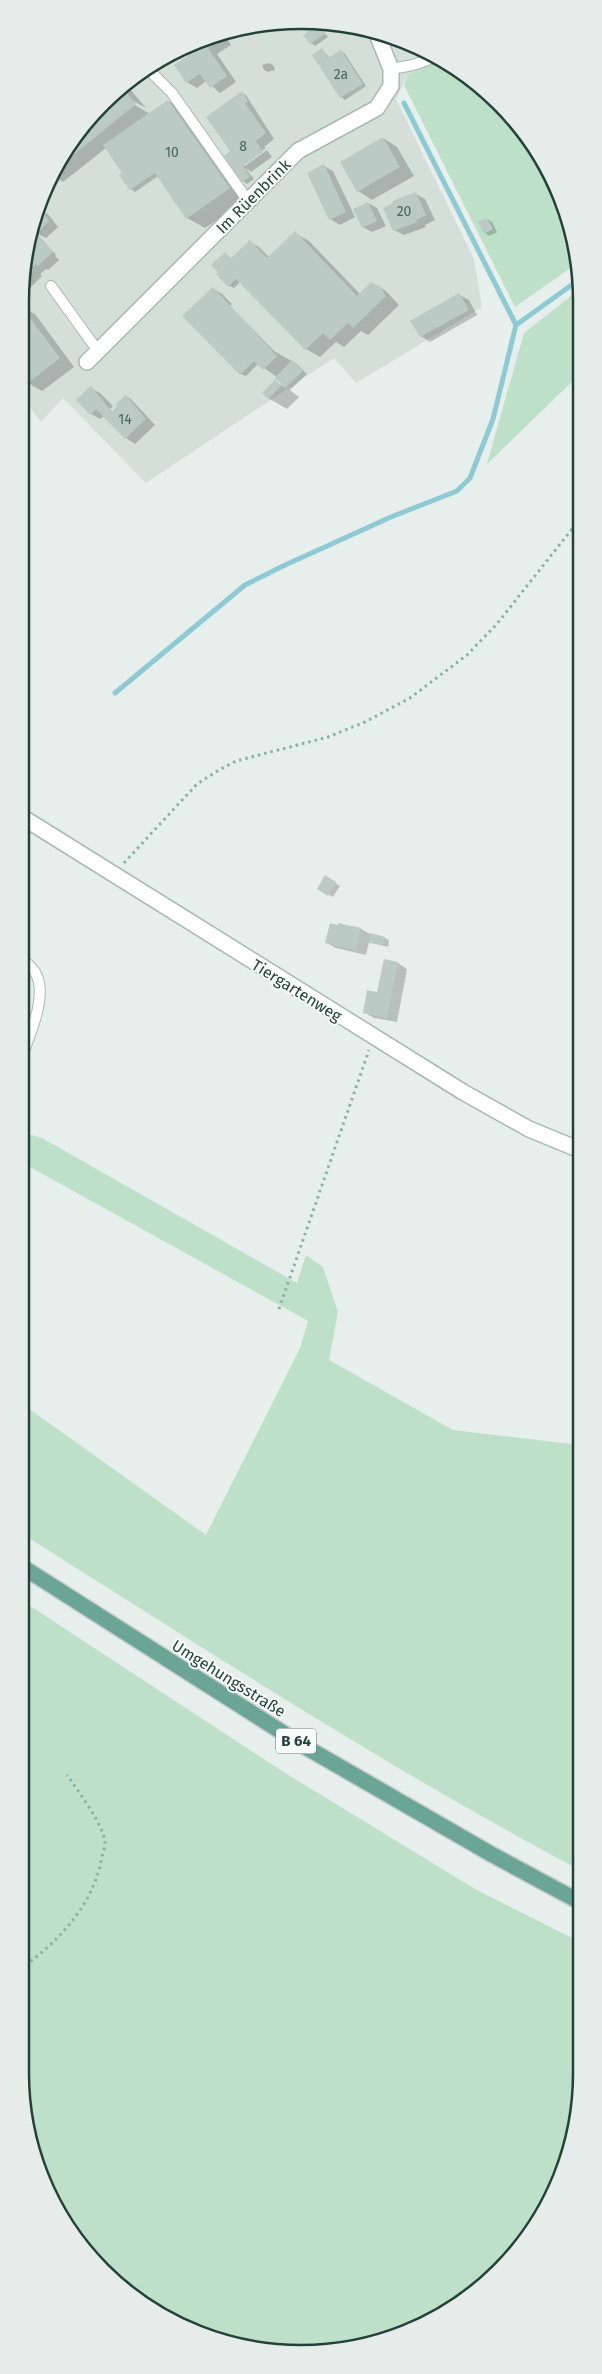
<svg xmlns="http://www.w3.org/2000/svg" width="602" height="2374" viewBox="0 0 602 2374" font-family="'Fira Sans',sans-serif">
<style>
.built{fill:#d4dfda}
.green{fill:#bfe0c8}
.shadow{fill:#0003}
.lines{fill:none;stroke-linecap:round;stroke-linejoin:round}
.stream{stroke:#8ec9d4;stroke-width:5}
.building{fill:#bbcac4}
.service-casing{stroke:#a8b8b2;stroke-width:12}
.minor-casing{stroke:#a8b8b2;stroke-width:18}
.primary-casing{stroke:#c2cac8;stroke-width:18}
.path{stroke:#86b3a5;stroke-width:3;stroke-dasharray:2.5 4;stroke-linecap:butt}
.service{stroke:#fff;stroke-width:10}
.minor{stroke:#fff;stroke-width:15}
.primary{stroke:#6aa596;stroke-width:15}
.labels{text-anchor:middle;stroke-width:4;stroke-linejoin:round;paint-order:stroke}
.number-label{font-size:14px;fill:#4a645c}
.shield{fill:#f7fbf9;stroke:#637a73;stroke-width:1}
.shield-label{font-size:15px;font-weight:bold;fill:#24423a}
.street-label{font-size:16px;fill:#24423a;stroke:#f7fbf9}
.rim{fill:none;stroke:#24423a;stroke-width:2.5}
</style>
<rect width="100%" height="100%" fill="#e6efeb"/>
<polygon class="built" points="338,22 426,49 441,60 408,74 396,99 474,259 482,307 356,383 334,358 146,483 63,398 41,422 22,397 22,264 58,160 130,78 229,30"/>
<g class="green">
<polygon points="441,60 500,103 553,177 579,262 515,307 404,85 408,74"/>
<polygon points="580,289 580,374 487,464 524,333"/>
<path d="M21,1132l21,6 255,145 9,-28 17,12 15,45 -9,48 124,70 127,15v425c-193,-102 -375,-221 -559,-337v-130l185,132 94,-187 8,-27 -287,-159z"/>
<polygon points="21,1600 282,1771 475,1889 580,1942 580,2110 544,2213 472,2296 374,2344 282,2353 176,2325 90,2258 41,2180 20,2073"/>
</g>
<g class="shadow">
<polygon points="318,26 328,37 315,46 311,43"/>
<polygon points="223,32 231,45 217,54 236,82 220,93 206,81 197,88 187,82 190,56 186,50"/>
<polygon points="322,50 330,58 341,51 345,54 366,86 345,100 341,97"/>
<polygon points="269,63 273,65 275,70 268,72 264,70 262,65"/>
<polygon points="125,83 146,108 131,100 130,102 150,114 168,101 187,112 248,199 205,228 187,218 158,176 135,192 131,189 124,173 106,148 63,182 52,176 58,160"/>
<polygon points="242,93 246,95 274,139 264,147 266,148 243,164 245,166 267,150 272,157 251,172 245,168 254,179 247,184 243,181 232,152"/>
<polygon points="383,138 397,147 414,176 372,200 358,191 341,162"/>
<polygon points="324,166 333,171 355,217 340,225 330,219"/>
<polygon points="416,194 425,199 435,220 425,225 426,227 404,235 394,230"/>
<polygon points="368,203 377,208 386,226 372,232 363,227"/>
<polygon points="41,210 48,214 58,227 46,238 36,233 56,255 55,256 59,260 48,270 46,269 40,274 42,276 31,287 22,282 22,264"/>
<polygon points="487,219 492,222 497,232 489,236 485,233"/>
<polygon points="295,233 309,241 360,294 372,283 386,291 399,305 368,335 361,331 344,347 336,342 320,357 306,349 240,282 234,288 229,286 225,254 232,259 250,242 259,247 270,258"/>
<polygon points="213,288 222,294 232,304 230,306 274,351 297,364 307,374 290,390 299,397 287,409 268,398 276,382 284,387 277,377 258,364 246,376 241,374 197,328"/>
<polygon points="459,295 469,300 477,315 430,342 421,336"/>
<polygon points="22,307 35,314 74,367 42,391 28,383 22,375"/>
<polygon points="91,388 100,393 113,406 110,409 113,412 125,396 130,398 155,425 135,444 126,438 104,416 100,419 91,414"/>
<polygon points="325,877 340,886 333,897 319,889"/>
<polygon points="339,924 361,929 370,934 385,938 389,940 388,947 369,942 366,955 336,948 327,943"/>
<polygon points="385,961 398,963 407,969 397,1022 374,1018 364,1012 378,994"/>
</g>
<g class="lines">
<g class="stream">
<polyline points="404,103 516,325"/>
<polyline points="115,693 245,585 283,566 391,517 457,491 470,478 493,419 516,325 580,279"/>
</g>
</g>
<g class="building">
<polygon points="318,25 325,34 310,44 303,35"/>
<polygon points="219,34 223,39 208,48 227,76 210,88 200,74 186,83 174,65 188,56 185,51"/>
<polygon points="322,48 328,58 341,50 363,84 340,98 312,55"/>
<polygon points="122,87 136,104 55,170 58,160"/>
<polygon points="242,91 248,101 245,103 266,133 256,141 263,152 243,166 250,177 242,182 224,156 230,151 206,117"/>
<polygon points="168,100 230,188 186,219 155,173 130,190 119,175 122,173 103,145"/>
<polygon points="383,137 400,167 357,192 340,162"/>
<polygon points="324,164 346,212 329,220 307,173"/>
<polygon points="416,192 426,215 416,220 417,222 393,231 383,208 393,203 392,201"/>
<polygon points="368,202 377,221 362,228 353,209"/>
<polygon points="41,210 49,221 36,234 53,252 38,266 36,264 31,268 33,270 22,281 22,264"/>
<polygon points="487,218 493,229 484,234 478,222"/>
<polygon points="295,231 357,296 371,282 377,287 379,285 386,296 353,328 348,323 330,340 323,333 305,350 236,279 228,287 216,274 218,272 211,265 225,252 231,258 250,240 267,258"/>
<polygon points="213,287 277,356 263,370 254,361 240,375 182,316"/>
<polygon points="459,293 469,310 420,337 410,321"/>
<polygon points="22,307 60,358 27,384 22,377"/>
<polygon points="292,360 303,371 285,388 275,378"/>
<polygon points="275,380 281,386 268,399 262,393"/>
<polygon points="91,386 112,412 117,407 115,405 126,395 146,419 125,439 96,409 90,415 76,400"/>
<polygon points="325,875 336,882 328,896 317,889"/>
<polygon points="330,923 338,925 338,923 361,928 356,950 325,943"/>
<polygon points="370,933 385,937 384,945 368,943"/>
<polygon points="384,959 398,962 387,1018 363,1013 367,990 377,992"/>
</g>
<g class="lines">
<defs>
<g id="service">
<polyline points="148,69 172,93 248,201"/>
<polyline points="391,69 413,65 436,57"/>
<polyline points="51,286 98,351"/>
<path d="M21,1059c8,-23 28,-64 14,-87 -3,-5 -9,-9 -13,-14"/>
</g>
<g id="minor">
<polyline points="87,362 298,151 377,108 391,86 391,69 377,34"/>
<polyline points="22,817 463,1092 529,1129 580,1150"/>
</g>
<polyline id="primary" points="21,1566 302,1745 491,1854 580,1902"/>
</defs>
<use href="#service" class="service-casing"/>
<use href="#minor" class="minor-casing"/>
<use href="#primary" class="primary-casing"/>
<g class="path">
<polyline points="124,863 197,784 219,770 236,761 328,737 365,722 410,698 467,655 496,625 580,519"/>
<polyline points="279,1309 369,1050"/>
<path d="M20,1969c37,-26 72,-62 81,-108 1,-5 4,-13 4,-19 -2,-18 -27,-51 -38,-67"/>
</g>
<use href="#service" class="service"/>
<use href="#minor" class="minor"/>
<use href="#primary" class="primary"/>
</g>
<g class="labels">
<g class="number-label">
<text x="341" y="79">2a</text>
<text x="243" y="151">8</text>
<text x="172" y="157">10</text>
<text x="404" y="216">20</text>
<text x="125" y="424">14</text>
</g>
<rect class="shield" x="276" y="1728.5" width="40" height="25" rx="4"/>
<g class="shield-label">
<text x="296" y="1746">B 64</text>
</g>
<g class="street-label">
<text transform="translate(253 196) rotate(-45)" y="6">Im Rüenbrink</text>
<text transform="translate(297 990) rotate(32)" y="6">Tiergartenweg</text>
<text transform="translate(229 1678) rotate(32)" y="6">Umgehungsstraße</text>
</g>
</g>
<path d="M0 0H602V2374H0ZM301 29H301A272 272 0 0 1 573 301V2073A272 272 0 0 1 301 2345H301A272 272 0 0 1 29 2073V301A272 272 0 0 1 301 29Z" fill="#e6ecea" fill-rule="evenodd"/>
<path class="rim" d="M301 29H301A272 272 0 0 1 573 301V2073A272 272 0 0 1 301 2345H301A272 272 0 0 1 29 2073V301A272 272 0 0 1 301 29Z"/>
</svg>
